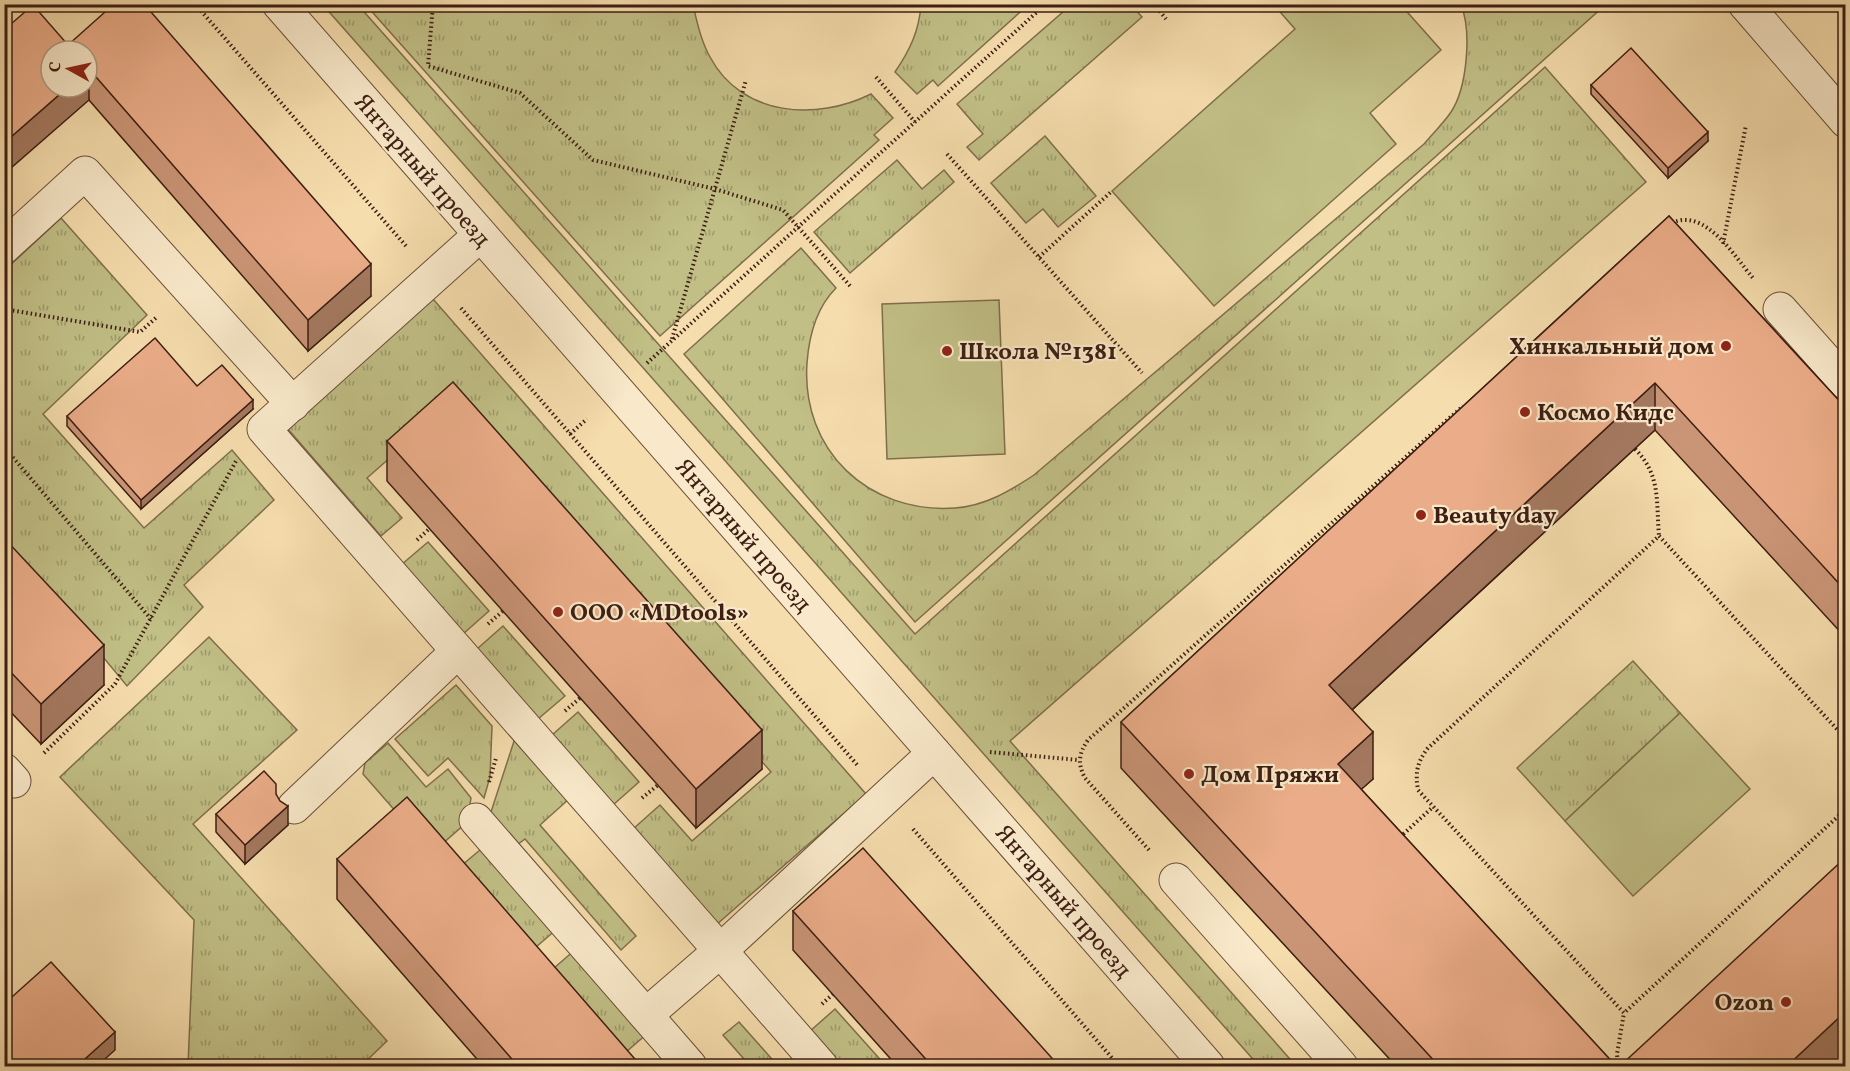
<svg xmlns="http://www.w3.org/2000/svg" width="1850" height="1071" viewBox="0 0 1850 1071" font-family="Vollkorn,serif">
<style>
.grass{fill:url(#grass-tufts);stroke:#7f6e4c;stroke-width:1.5}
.pitch{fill:#c1bf86;stroke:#7f6e4c;stroke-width:1.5}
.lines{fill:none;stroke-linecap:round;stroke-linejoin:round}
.minor-casing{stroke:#6b4e3a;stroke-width:35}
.path{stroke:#3d1e13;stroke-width:4;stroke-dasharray:1.5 3;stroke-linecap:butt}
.minor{stroke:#f9e9ca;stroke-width:33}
.wall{fill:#ca9576;stroke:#3d1e13;stroke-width:1.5}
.shaded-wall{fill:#a47960;stroke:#3d1e13;stroke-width:1.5}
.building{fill:#ebad89;stroke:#3d1e13;stroke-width:1.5}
.poi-dot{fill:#8f2418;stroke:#f9e9ca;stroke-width:2}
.labels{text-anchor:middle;stroke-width:4.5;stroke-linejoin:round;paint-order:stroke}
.street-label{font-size:24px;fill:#3d1e13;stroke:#f9e9ca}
.poi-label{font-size:24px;font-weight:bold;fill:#3d1e13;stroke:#f9e9ca;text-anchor:start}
</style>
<defs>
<pattern id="grass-tufts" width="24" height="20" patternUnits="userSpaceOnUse" patternTransform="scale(1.5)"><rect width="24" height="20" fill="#c1bf86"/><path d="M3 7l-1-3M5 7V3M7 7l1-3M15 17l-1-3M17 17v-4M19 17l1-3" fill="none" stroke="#9e9b6c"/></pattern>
</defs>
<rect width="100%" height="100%" fill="#f6ddad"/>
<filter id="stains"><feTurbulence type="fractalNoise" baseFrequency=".00333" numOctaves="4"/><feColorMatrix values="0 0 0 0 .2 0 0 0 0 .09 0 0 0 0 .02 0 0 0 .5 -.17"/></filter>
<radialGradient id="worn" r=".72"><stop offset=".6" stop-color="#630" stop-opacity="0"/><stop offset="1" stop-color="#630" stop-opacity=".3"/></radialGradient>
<g class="grass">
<path d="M1600,4l3,3 -688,615 -231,-268 117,-106 35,40c-20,20 -27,48 -29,75 -6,87 61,151 148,145 30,-2 55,-17 79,-33l390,-331c8,-10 19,-20 27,-32 16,-24 21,-80 10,-107z"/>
<polygon points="323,5 358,5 915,634 1545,67 1646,182 1010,741 1296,1066 1259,1066"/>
<path d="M366,5h327c4,17 8,36 17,52 32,60 107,64 161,37l22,24 -19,17 5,5 -219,196z"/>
<path d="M921,5v-1l107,1 -90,81 -5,-6 -16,14 -22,-22c15,-22 24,-41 26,-67z"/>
<polygon points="1071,5 1131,5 1142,17 979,160 967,147 983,134 957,104"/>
<polygon points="1045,136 1096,196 1058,227 1043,209 1026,223 991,183"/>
<polygon points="897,160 922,189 944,170 954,182 850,273 814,232"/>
<polygon points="61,218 147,315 43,414 144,528 232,450 274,500 184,585 203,607 127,686 5,539 5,270"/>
<polygon points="433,299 866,794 716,925 633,829 660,805 692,841 771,772 450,405 367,478 402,518 381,536 287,428"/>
<polygon points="428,542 489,611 463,634 401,565"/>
<polygon points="503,626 565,696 538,719 477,649"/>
<polygon points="209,637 297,730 193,824 387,1041 361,1066 188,1066 194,920 60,777"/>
<polygon points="1633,661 1680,713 1565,821 1517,768"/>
<polygon points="456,685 492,726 490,777 484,798 448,758 428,776 395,739"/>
<polygon points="578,712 639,782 613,805 552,735"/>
<polygon points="516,735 569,799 540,825 636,936 621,950 525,839 513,848 489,818"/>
<polygon points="388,743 426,787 448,769 471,798 467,822 432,853 363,774 365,763"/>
<polygon points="486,845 558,928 528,954 456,870"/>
<polygon points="576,949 648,1033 618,1059 546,975"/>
<polygon points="835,1009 886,1066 839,1066 809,1032"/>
<polygon points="739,1022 778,1066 750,1066 723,1035"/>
</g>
<g class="pitch">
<polygon points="1274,5 1401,5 1441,50 1370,113 1396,144 1214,306 1112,191 1295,29"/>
<polygon points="999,300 1005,454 887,459 882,304"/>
<polygon points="1680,713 1750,789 1633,896 1565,821"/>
</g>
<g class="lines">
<defs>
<g id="minor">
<polyline points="279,4 1208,1066"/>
<polyline points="1745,4 1846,121"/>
<polyline points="480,235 264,429 821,1066"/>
<polyline points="4,247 85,173 293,404"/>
<polyline points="1780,309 1846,383"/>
<polyline points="4,770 14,781"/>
<polyline points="294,807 458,651"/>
<polyline points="476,820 690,1066"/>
<polyline points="1176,880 1341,1066"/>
<polyline points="646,1015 720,951 934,753"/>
</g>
</defs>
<use href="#minor" class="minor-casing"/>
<g class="path">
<polyline points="195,4 406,246"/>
<polyline points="433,4 428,66 520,93 593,160 715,189 783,210 851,287"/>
<polyline points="1154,4 1166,19"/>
<polyline points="876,77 915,122"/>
<polyline points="947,154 1142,373"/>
<path d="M1672,223c33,-16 63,34 81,55"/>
<polyline points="1723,244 1746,125"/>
<polyline points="1039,257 1112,191"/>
<polyline points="461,308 859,767"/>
<polyline points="4,309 140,332 158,316"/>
<polyline points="672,339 746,80"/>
<polyline points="647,363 1046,4"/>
<polyline points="570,434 587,419"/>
<polyline points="4,447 151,619"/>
<path d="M1635,449c26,26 21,52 24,87"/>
<polyline points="417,540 429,529"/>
<polyline points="488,624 503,611"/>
<polyline points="565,711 580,698"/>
<path d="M1846,739l-187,-203 -231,212c-11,14 -13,25 -10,42l206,223 222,-204"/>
<polyline points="990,752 1079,760"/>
<polyline points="44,753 115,684 236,461"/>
<polyline points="489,782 496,758"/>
<polyline points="642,798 658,785"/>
<polyline points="913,829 1119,1066"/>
<polyline points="1400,837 1433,807"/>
<path d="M1149,850l-64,-72c-8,-15 -6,-25 3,-38l375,-334"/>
<polyline points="822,1004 833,994"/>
<polyline points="1618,1066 1617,1054 1624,1013"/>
</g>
<use href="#minor" class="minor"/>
</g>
<g class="wall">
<polygon points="68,45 371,296 308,351 89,100"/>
<polygon points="1591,85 1708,141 1668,178 1591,94"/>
<polygon points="1669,216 1845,407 1845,637 1655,430 1352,710 1373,779 1361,789 1616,1066 1396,1066 1121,768 1121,722"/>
<polygon points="197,386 253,409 141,509 67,426 67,416"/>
<polygon points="387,441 762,769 696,828 387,481"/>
<polygon points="4,538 104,685 41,744 4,705"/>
<polygon points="276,794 288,825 245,864 216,832 216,814"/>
<polygon points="337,859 641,1066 483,1066 337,899"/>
<polygon points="793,911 1059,1066 897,1066 793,950"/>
</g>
<g class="shaded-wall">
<polygon points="89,69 89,100 4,174 4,143 68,87 87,87 87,70"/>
<polygon points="1708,132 1708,141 1668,178 1668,168"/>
<polygon points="371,264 371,296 308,351 308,320"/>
<polygon points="1655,383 1655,430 1329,731 1329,685"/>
<polygon points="253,400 253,409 141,509 141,500"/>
<polygon points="104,645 104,685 41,744 41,704"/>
<polygon points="762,730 762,769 696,828 696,789"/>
<polygon points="1373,732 1373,779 1338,810 1338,764"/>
<polygon points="288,806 288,825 245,864 245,845"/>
<polygon points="1845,1012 1845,1059 1837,1066 1787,1066"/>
<polygon points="115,1032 115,1050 97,1066 77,1066"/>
</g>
<g class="building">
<polygon points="114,4 144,4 371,264 308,320 89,69 87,70 87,51 51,51 51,87 68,87 4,143 4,30 33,5 68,45"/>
<polygon points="1631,48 1708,132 1668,168 1591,85"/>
<polygon points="1669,216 1845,407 1845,590 1655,383 1329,685 1373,732 1338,764 1616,1066 1439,1066 1121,722"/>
<polygon points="155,338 197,386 222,365 253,400 141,500 67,416"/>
<polygon points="453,382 762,730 696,789 387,441"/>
<polygon points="4,538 104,645 41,704 4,665"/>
<polygon points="264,771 276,784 276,794 280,801 288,806 245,845 216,814"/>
<polygon points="407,797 641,1066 518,1066 337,859"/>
<polygon points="863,848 1059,1066 932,1066 793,911"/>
<polygon points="1845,858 1845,1012 1787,1066 1620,1066"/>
<polygon points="51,962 115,1032 77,1066 4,1066 4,1004"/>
</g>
<g class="poi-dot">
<circle cx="1726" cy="346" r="6"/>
<circle cx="947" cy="351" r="6"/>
<circle cx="1525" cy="412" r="6"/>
<circle cx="1421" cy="515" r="6"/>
<circle cx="558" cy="612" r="6"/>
<circle cx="1189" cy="774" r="6"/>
<circle cx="1786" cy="1002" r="6"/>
</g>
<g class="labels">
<g class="street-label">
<text transform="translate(423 170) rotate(49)" y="8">Янтарный проезд</text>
<text transform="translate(744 535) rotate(49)" y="8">Янтарный проезд</text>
<text transform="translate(1064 901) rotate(49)" y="8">Янтарный проезд</text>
</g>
<g class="poi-label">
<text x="1714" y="354" text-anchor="end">Хинкальный дом</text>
<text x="959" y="359">Школа №1381</text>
<text x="1537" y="420">Космо Кидс</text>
<text x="1433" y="523">Beauty day</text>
<text x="570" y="620">ООО «MDtools»</text>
<text x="1201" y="782">Дом Пряжи</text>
<text x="1774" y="1010" text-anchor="end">Ozon</text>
</g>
</g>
<rect width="1850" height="1071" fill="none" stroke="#f6ddad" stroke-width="24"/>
<rect x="6" y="6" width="1838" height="1059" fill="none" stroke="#3d1e13" stroke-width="3"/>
<rect x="12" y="12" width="1826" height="1047" fill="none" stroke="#3d1e13" stroke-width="1.5"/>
<g transform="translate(69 69) rotate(278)"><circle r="28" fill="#f9e9ca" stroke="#ae9881" stroke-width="1.5"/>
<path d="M0-4.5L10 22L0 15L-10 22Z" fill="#8f2418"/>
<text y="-9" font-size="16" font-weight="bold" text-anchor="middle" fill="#3d1e13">С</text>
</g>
<rect width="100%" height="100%" filter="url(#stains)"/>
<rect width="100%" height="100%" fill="url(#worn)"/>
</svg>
